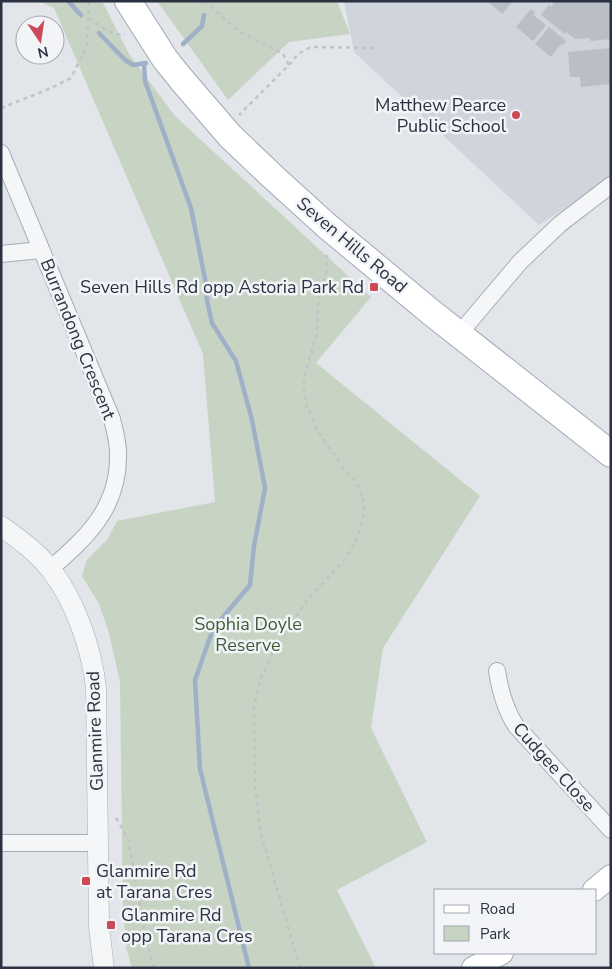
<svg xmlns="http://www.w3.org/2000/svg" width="612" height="969" viewBox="0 0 612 969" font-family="'Nunito Sans',sans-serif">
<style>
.built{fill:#d0d4dc}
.green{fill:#c7d4c3}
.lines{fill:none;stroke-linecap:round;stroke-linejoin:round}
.stream{stroke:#9eb1c9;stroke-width:4.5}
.building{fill:#b9bec7}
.minor-casing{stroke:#a7acb4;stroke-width:18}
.tertiary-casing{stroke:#a7acb4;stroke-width:21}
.secondary-casing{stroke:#a7acb4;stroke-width:24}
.primary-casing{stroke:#a1a8b5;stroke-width:28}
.path{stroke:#c0c3c9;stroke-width:2.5;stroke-dasharray:4 4;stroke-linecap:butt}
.minor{stroke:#f5f6f8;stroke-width:16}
.tertiary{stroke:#f5f6f8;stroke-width:20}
.secondary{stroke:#fff;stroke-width:22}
.primary{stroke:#fff;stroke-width:26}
.poi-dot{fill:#cc4a57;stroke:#f2f4f7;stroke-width:2}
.labels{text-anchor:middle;stroke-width:5;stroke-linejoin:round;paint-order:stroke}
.poi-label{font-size:18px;fill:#2a3242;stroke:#f2f4f7;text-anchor:end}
.street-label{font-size:18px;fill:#2a3242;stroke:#f2f4f7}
.park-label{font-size:18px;fill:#3d5d38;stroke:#f2f4f7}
</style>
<rect width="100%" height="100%" fill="#e2e5ea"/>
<polygon class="built" points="344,1 611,1 611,178 539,225 354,52"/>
<g class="green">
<polygon points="39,1 102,1 129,54 175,116 371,297 316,363 480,496 383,648 371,728 427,842 337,890 376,968 132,968 126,947 123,911 120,682 109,633 99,604 82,576 86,561 107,540 117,521 215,502 203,354 54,8"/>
<polygon points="157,1 337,1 350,34 289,42 228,100"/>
</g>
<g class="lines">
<g class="stream">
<polyline points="68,1 81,15"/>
<polyline points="99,33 125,60 133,65 146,63"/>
<polyline points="183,44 202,26 204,15"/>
<polyline points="144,63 145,81 191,208 206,284 207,300 212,323 236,361 252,420 265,488 254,546 250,585 213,629 195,680 200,769 249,968"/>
</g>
</g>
<g class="building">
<polygon points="487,1 513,1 502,14"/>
<polygon points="553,1 611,1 611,39 590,41 590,38 575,39 566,32 565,34 541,15 549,5 551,7 554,4 552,3"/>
<polygon points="531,9 535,13 533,15 546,25 533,41 516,27"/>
<polygon points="549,27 566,41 563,45 561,44 551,57 535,44"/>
<polygon points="611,48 611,84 581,87 580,77 570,77 568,52"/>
</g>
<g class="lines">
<defs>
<g id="minor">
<path d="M1,153l111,266c3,12 7,26 6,38 0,52 -32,81 -68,112"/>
<polyline points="1,254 41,250"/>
<polyline points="459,334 520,262 560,224 611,185"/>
<path d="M497,671c3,20 8,38 19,55l95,104"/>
<polyline points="1,843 98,843"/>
</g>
<path id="tertiary" d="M1,526c18,13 36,26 50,44 24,30 41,80 45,118l3,239 5,41"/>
<g id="secondary">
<polyline points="594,890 611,876"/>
<polyline points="473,968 502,953"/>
</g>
<polyline id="primary" points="128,1 165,59 181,79 230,136 272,176 327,226 432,313 611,454"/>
</defs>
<use href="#minor" class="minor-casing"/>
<use href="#tertiary" class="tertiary-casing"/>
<use href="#secondary" class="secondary-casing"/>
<use href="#primary" class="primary-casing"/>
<g class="path">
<polyline points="204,1 237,30 283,54 289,65 239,115"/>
<path d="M89,18c10,7 23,19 36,16"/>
<polyline points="289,65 298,54 311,47 377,48"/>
<polyline points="1,108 49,89 71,78 87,46 89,1"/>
<polyline points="116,818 128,838 145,935 154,968"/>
<polyline points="300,968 260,830 255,784 254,706 261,678 275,648 308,599 346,558 358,536 364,514 363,499 357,483 342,466 319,433 307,407 304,393 304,377 317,333 318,306 322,286 327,270 327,253"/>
</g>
<use href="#minor" class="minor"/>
<use href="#tertiary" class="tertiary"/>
<use href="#secondary" class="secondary"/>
<use href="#primary" class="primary"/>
</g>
<g class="poi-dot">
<circle cx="516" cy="115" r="5"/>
<rect x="369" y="282" width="10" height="10" rx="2.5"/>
<rect x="81" y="876" width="10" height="10" rx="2.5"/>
<rect x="106" y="920" width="10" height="10" rx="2.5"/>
</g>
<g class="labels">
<g class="poi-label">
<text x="506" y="111">Matthew Pearce<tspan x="506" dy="21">Public School</tspan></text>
<text x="364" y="293">Seven Hills Rd opp Astoria Park Rd</text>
<text x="96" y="877" text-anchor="start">Glanmire Rd<tspan x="96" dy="21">at Tarana Cres</tspan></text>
<text x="121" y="921" text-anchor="start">Glanmire Rd<tspan x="121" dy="21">opp Tarana Cres</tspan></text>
</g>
<g class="street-label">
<text transform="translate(352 245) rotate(40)" y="6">Seven Hills Road</text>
<text transform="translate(78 339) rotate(68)" y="6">Burrandong Crescent</text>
<text transform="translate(95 731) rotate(-92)" y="6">Glanmire Road</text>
<text transform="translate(554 767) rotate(48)" y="6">Cudgee Close</text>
</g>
<g class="park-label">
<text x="248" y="630">Sophia Doyle<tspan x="248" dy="21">Reserve</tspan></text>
</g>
</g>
<rect width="612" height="969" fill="none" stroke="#2a3242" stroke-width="5"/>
<rect x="434" y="889" width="162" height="65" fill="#f2f4f7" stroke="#a2a6af"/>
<rect x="444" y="905" width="25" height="8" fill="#ffffff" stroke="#a2a6af"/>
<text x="480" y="914" font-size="15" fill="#2a3242">Road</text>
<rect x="444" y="926" width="25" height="15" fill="#c7d4c3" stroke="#a2a6af"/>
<text x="480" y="939" font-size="15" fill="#2a3242">Park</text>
<g transform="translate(40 40) rotate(167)"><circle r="24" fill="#f2f4f7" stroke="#a2a6af"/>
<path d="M0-4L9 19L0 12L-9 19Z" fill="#cc4a57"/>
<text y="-8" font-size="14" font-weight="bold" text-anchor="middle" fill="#2a3242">N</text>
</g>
</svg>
